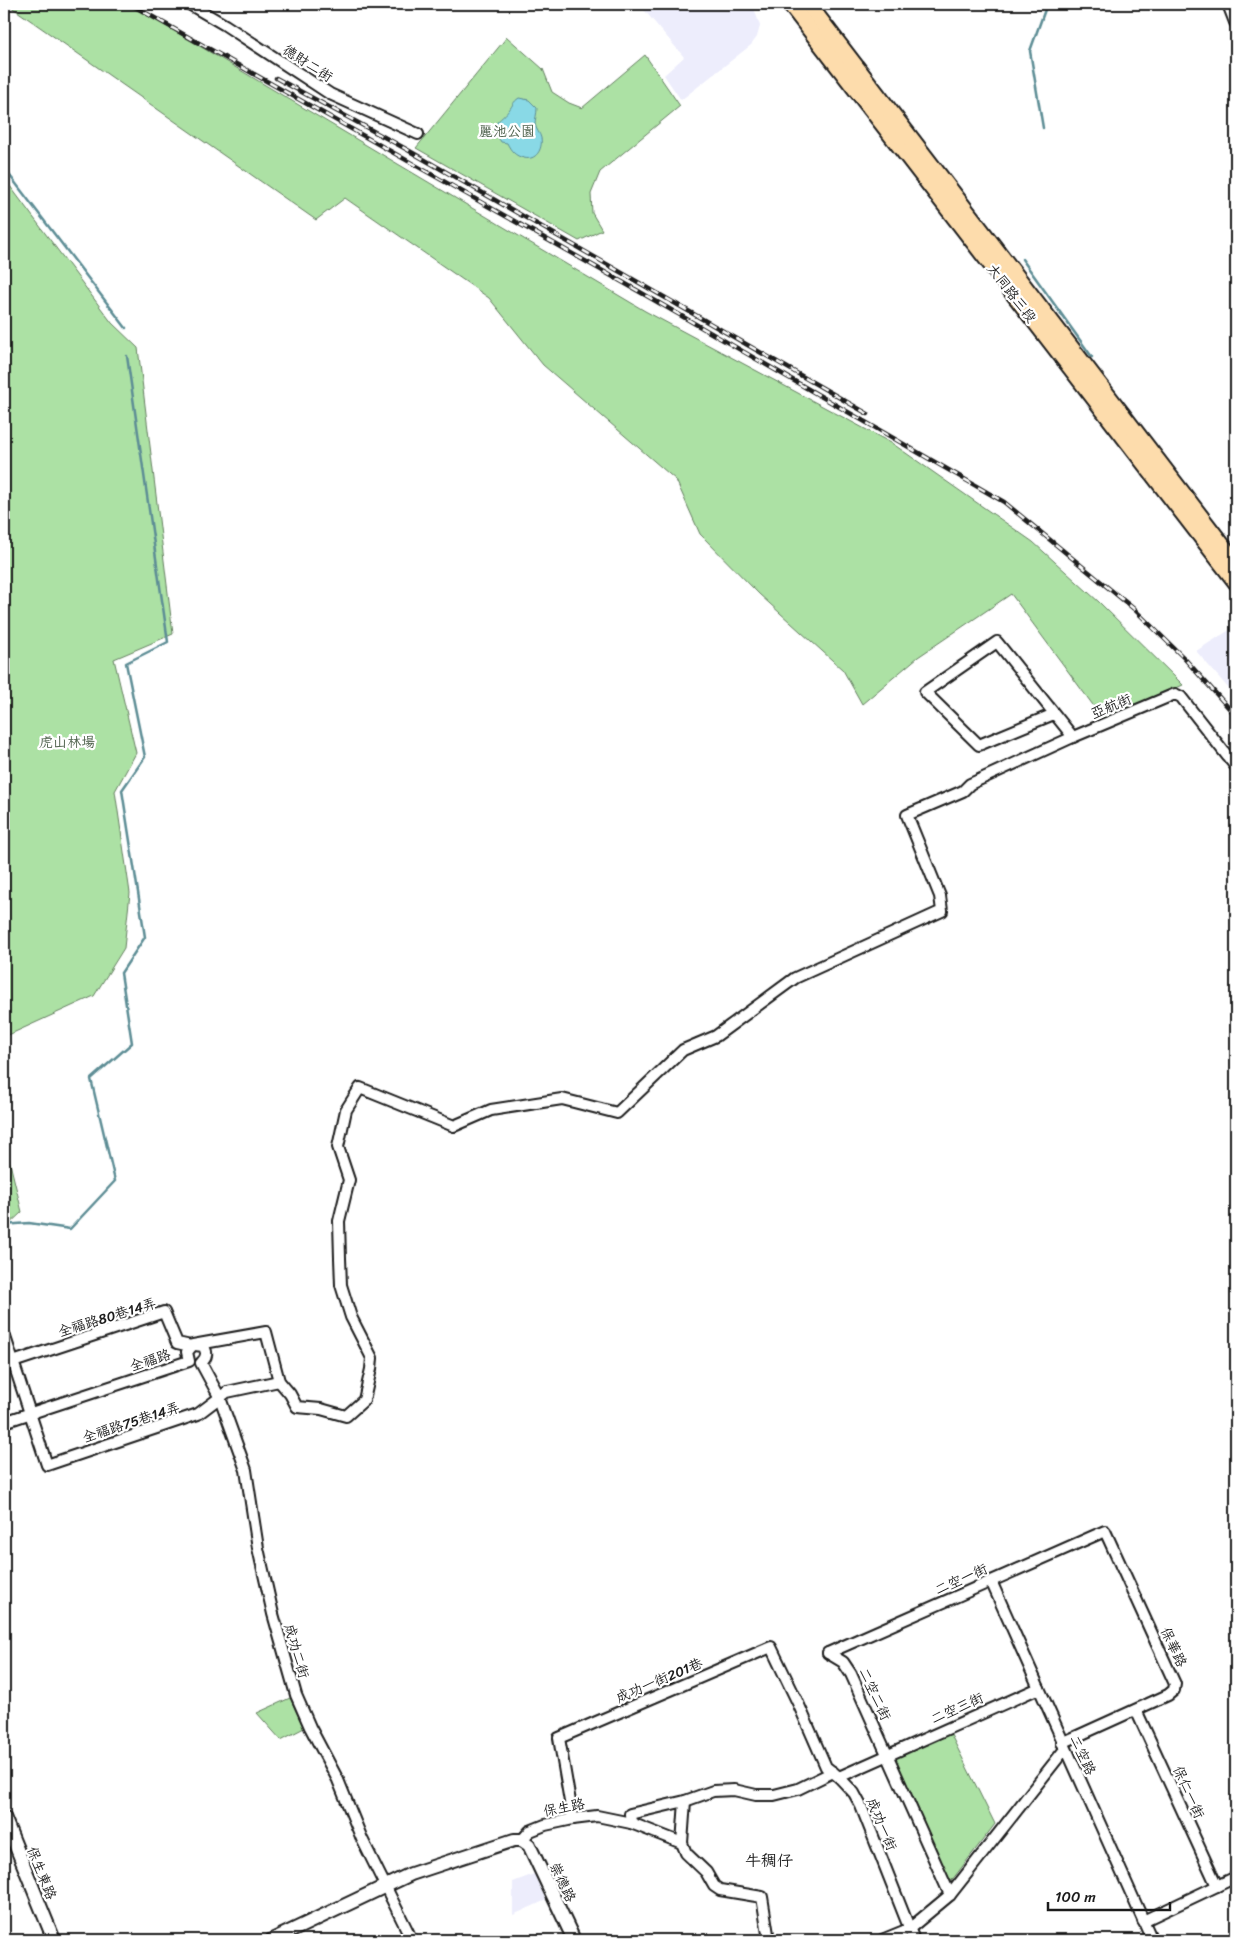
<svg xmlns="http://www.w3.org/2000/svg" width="1240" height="1944" viewBox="0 0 1240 1944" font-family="Sriracha,'LXGW WenKai TC',sans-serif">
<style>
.built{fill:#ededfc}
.green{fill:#ace1a4;stroke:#647e60}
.water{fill:#89d9e6;stroke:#5d8d95}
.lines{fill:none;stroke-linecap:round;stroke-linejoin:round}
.stream{stroke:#5d8d95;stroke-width:2.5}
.minor-casing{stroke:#1c1c1c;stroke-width:14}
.tertiary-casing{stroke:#1c1c1c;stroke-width:16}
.primary-casing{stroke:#1c1c1c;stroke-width:19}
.minor{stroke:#fff;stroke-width:10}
.tertiary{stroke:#fff;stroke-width:12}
.primary{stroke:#fddcac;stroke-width:15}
.rail-casing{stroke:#1c1c1c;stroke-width:4.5}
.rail{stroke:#fff;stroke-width:2.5;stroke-dasharray:8;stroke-linecap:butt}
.labels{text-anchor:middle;stroke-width:4.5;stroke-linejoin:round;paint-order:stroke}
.street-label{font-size:14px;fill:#1c1c1c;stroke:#fff}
.park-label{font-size:14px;fill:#4e614c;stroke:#fff}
.quarter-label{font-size:16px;fill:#1c1c1c;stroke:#fff}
</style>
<rect width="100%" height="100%" fill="#fff"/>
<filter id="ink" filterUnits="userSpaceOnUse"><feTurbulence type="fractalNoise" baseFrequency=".02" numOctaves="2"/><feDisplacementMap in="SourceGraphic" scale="10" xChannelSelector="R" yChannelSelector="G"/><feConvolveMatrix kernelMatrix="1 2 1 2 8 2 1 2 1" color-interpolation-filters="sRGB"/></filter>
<g filter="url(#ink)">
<g class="built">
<polygon points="639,4 749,4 755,11 760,26 757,37 751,45 681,100 664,75 684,57"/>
<polygon points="1236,626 1236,697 1196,651"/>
<polygon points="534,1874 546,1900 513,1915 513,1882"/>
</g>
<g class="green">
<polygon points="7,4 129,4 645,311 893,444 1033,542 1099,602 1183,685 1104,720 1011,594 918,657 862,704 843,670 759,594 700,534 676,480 543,365 489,298 345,198 316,220"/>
<polygon points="507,37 543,69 552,92 569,103 582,108 645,55 680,106 600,172 591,194 592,213 602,230 579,241 416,148"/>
<polygon points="4,178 112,323 138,348 173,634 114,659 136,753 115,791 130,893 124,948 94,996 4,1037"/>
<polygon points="4,1139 22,1212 4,1229"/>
<polygon points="290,1698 304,1728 281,1740 257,1713"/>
<polygon points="950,1733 995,1824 949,1884 893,1758"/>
</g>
<path class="water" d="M519,98l10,2 8,8c0,6 -2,11 -2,16 1,6 5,9 6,14 2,11 -5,23 -17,20 -9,-2 -13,-7 -17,-15l-6,-1 -8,-14c4,-8 11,-11 16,-18 4,-5 4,-8 10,-12z"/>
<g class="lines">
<g class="stream">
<polyline points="1043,128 1030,51 1047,4"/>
<polyline points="4,168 126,328"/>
<polyline points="1022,259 1092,357"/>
<polyline points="4,1225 29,1223 70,1229 115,1181 91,1079 132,1043 121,973 145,937 122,790 145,757 126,663 168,642 127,356"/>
</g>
<defs>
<g id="minor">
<polyline points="189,4 225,25 330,94 418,134"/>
<polyline points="1054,714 979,745 925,692 997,642 1073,737"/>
<polyline points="4,1334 47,1465 198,1414 227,1392 279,1381"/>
<path d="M195,1345l8,1c5,6 4,12 -2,17l19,35 26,72 12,78 15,66 23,81 14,32 28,53 24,59 50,101"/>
<polyline points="4,1365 164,1312 177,1343 191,1346"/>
<polyline points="4,1422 189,1361 187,1352 193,1345 266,1332 279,1381 290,1394 297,1407 321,1409 346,1416 364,1400 371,1369 372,1358 351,1317 341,1285 340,1258 339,1221 349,1180 338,1147 346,1110 360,1088 454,1126 491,1110 562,1099 617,1113 683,1050 716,1036 795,978 942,911 940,896 907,815 963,791 970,784 1073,737 1175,694 1181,697 1236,767"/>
<polyline points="991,1581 1152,1940"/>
<polyline points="828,1653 1105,1531 1175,1684 1174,1690 1168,1695 1062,1743"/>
<polyline points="828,1653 843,1662 851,1674 950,1895"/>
<polyline points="1136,1710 1217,1886"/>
<polyline points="839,1777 1039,1688"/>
<polyline points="685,1801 682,1843 686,1853 706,1872 714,1886 720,1890 762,1897 769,1940"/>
<polyline points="573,1819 559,1738 771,1647 798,1703 826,1767 839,1777 854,1793 861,1806 914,1940"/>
<polyline points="631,1823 682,1843"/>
<polyline points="522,1840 530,1831 545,1825 573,1819 597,1816 631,1823 630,1814 685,1801 713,1791 734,1790 756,1795 774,1795 798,1789 833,1772"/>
<polyline points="1143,1921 1236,1877"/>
<polyline points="882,1940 909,1929 950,1895 1065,1749"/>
</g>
<g id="tertiary">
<polyline points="1229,4 1236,22"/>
<polyline points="4,1817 54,1940"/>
<polyline points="272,1940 411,1874 514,1840 522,1840 529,1845 574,1940"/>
</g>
<g id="primary">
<polyline points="790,4 1236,582"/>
<polyline points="808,4 1236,563"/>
</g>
</defs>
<use href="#minor" class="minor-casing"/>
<use href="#tertiary" class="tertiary-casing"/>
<use href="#primary" class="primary-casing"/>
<use href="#minor" class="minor"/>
<use href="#tertiary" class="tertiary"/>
<use href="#primary" class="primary"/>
<defs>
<g id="rail">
<polyline points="130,4 640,292 1004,502 1134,609 1184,658 1236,716"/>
<polyline points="276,78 406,149 868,414"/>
</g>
</defs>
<use href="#rail" class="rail-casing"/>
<use href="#rail" class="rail"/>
</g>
</g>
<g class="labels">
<g class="street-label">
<text transform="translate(308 63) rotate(33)" y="5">德財二街</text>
<text transform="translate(1012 293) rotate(52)" y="5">大同路三段</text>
<text transform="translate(1111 706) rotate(-23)" y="5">亞航街</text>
<text transform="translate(107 1317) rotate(-17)" y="5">全福路80巷14弄</text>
<text transform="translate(150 1360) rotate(-18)" y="5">全福路</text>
<text transform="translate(131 1422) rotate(-18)" y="5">全福路75巷14弄</text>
<text transform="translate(961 1579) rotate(-24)" y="5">二空一街</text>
<text transform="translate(1174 1647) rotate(65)" y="5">保華路</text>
<text transform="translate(297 1651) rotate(74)" y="5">成功二街</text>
<text transform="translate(659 1680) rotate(-23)" y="5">成功一街201巷</text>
<text transform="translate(875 1694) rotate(65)" y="5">二空二街</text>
<text transform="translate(957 1708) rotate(-24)" y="5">二空三街</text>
<text transform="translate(1083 1755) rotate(65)" y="5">二空路</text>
<text transform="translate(1189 1792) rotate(66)" y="5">保仁一街</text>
<text transform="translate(564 1807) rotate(-11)" y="5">保生路</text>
<text transform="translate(882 1824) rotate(67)" y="5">成功一街</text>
<text transform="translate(42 1873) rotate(68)" y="5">保生東路</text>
<text transform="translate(563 1882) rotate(65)" y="5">崇德路</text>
</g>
<g class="park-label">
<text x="507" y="136">麗池公園</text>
<text x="67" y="747">虎山林場</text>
</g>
<g class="quarter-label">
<text x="769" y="1866">牛稠仔</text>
</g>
</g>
<rect width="1240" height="1944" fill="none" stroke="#fff" stroke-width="20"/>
<rect x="10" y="10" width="1220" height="1924" fill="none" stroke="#1c1c1c" stroke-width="2" filter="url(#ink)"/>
<path d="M1048 1902v8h122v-8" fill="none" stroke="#1c1c1c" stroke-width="2.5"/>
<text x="1055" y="1902" font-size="15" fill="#1c1c1c" stroke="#ffffff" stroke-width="4" paint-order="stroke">100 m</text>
</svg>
